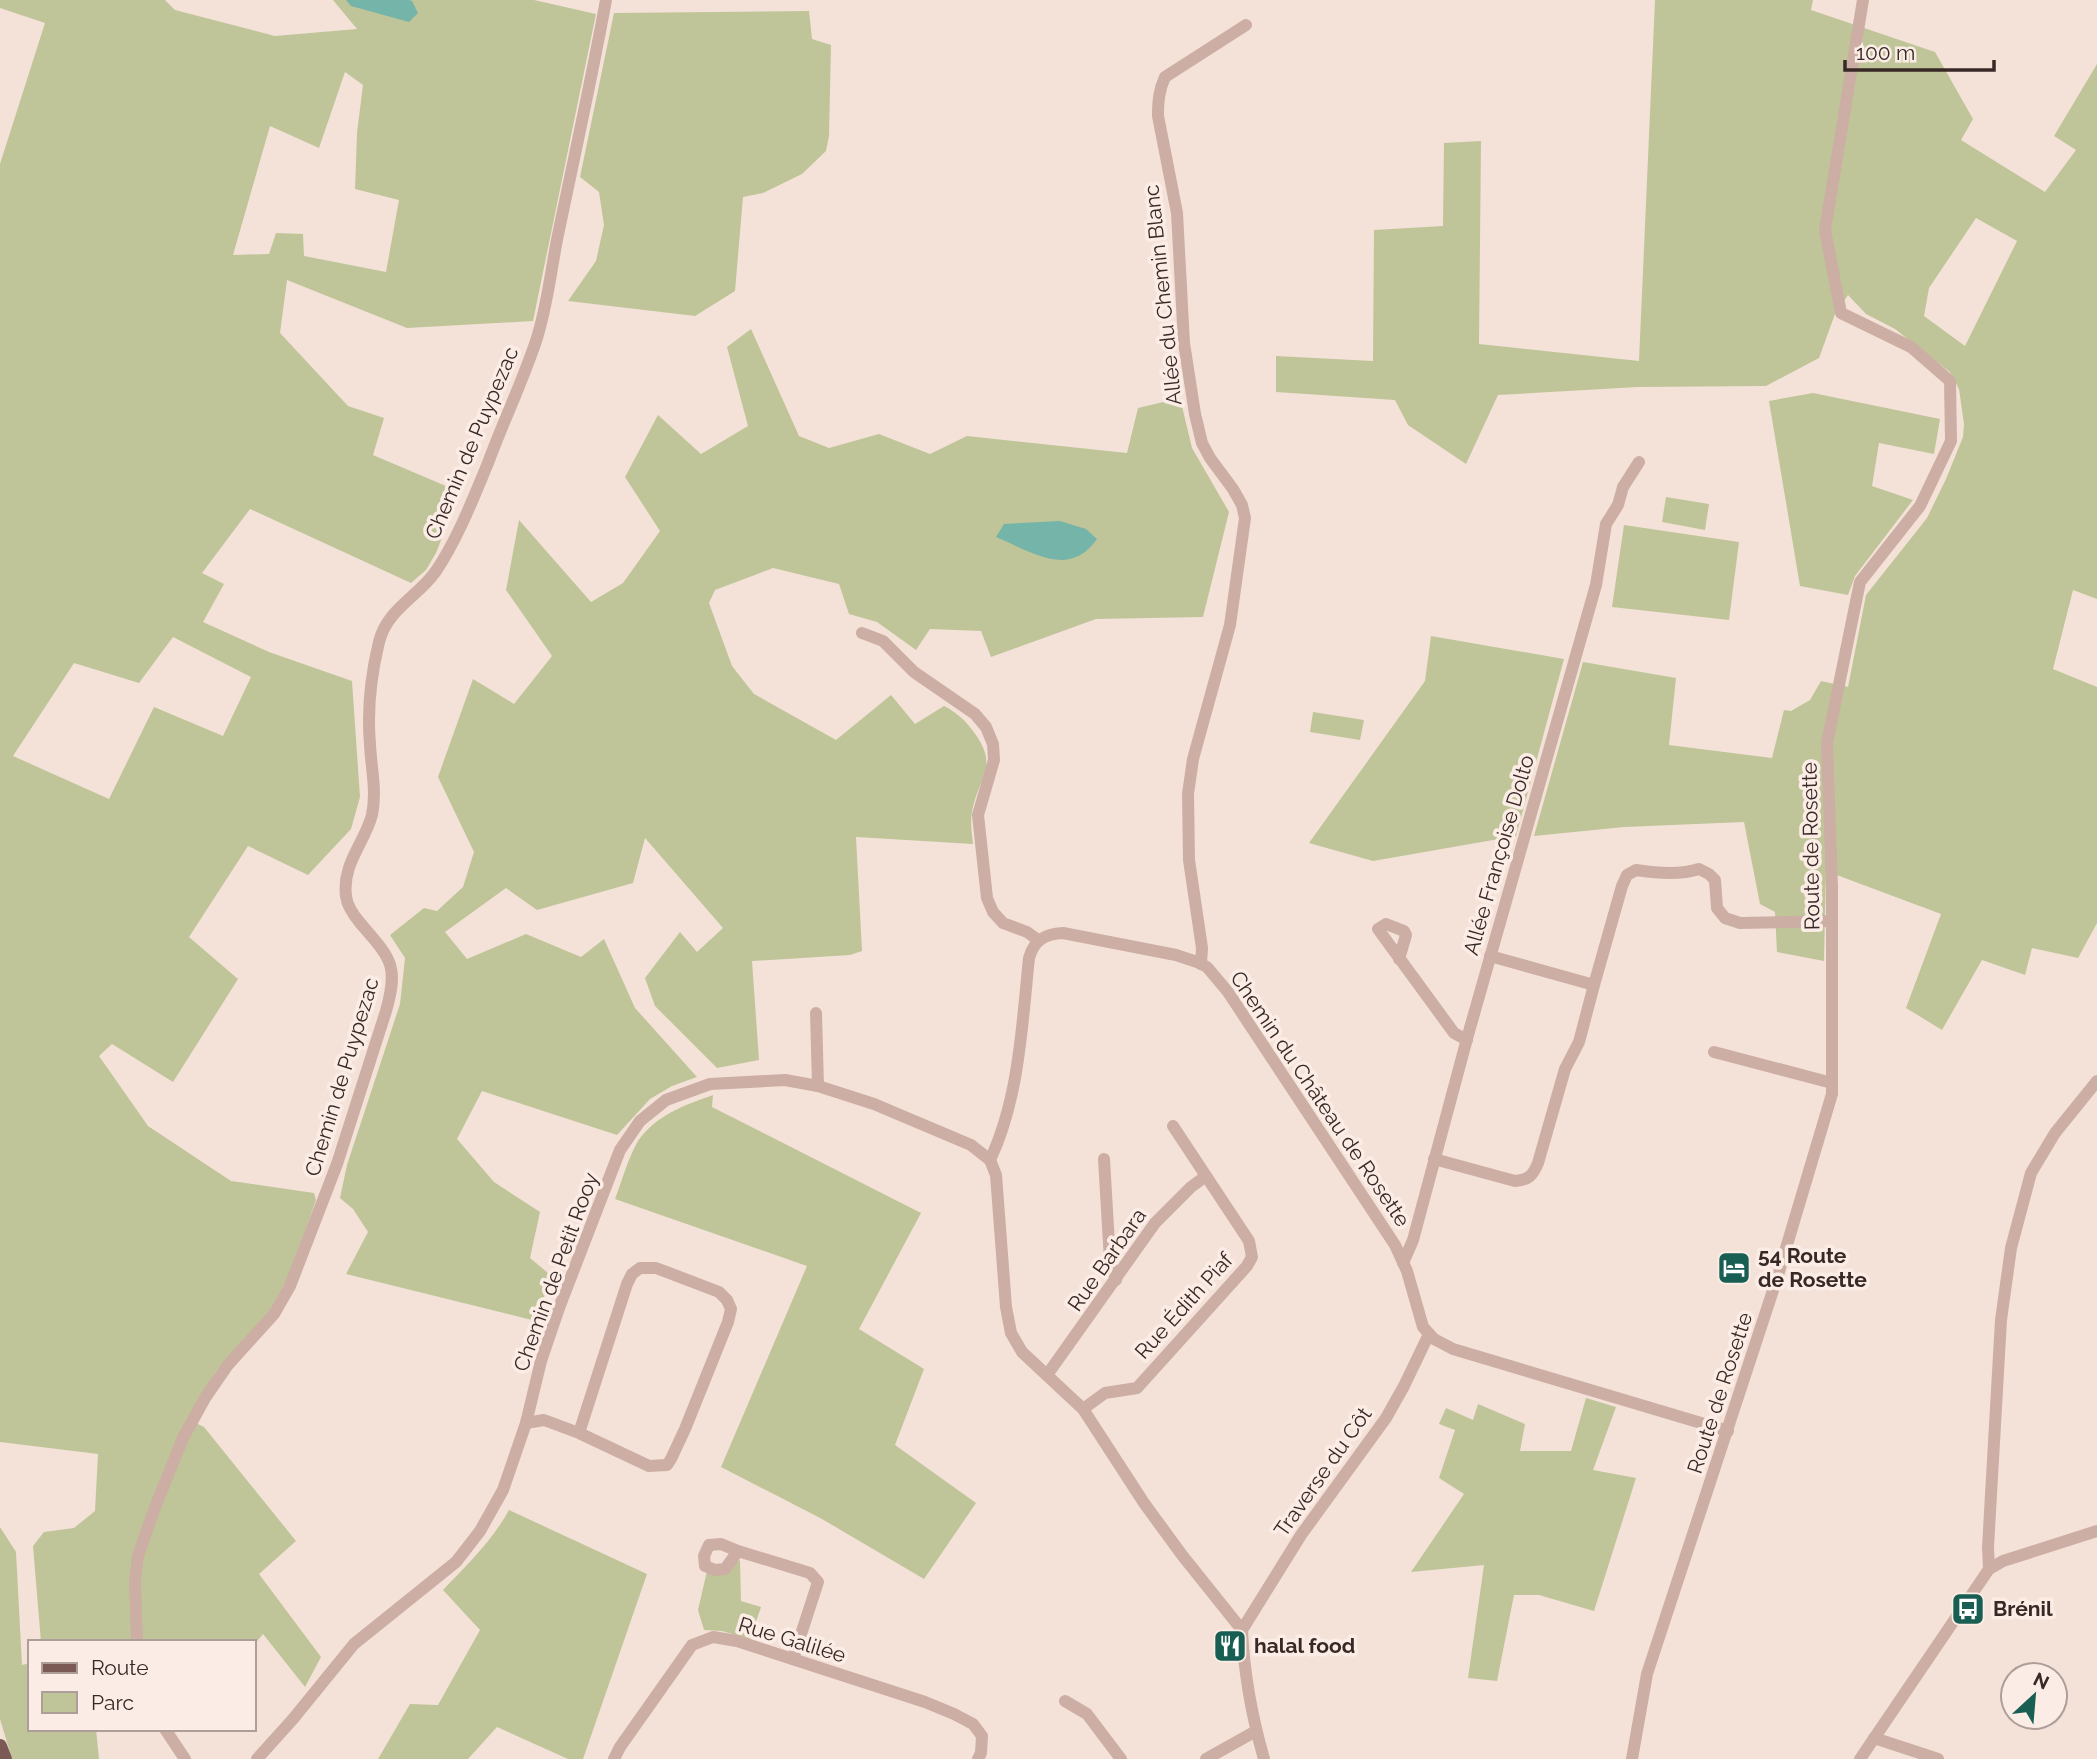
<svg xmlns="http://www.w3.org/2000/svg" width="2097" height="1759" viewBox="0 0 2097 1759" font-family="Raleway,sans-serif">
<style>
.green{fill:#bfc598;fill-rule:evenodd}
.water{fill:#75b4a9}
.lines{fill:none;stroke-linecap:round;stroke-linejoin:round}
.minor{stroke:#cdaea4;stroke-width:12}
.major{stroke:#7b5a56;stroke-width:14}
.labels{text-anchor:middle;stroke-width:7;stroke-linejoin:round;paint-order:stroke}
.street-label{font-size:21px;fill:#382826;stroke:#fbede6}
.poi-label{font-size:21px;font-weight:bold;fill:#382826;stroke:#fbede6;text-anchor:start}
</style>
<rect width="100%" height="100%" fill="#f4e2d9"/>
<g class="green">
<path d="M0,0h165l10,10 100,26 82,-7 -24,-29h201l62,14 -63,307 -126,7 -120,-48 -7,53 68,73 36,12 -11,37 87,37 -24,61 -10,17 -15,13 -161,-74 -48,64 22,11 -21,38 66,30 83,29 8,116 -9,32 -43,46 -60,-29 -59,91 49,42 -65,103 -61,-38 -13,12 49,70 83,55 83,12 2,7 -26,74 -21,37 -53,60 -29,48 17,8 92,114 -37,33 62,83 -16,30 -42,-53 -9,11v-3h-213l-8,-96 11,-14 30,-4 21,-17 3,-57 -98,-12v-1278l45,-141 -45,-15zM345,72l18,13 -6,48 -2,56 44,11 -13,72 -82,-16 -1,-22 -27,-1 -7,21 -36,1 37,-129 49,22zM173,637l78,40 -28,59 -69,-29 -45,92 -96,-43 61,-93 65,20z"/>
<path d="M1655,0h158l-2,10 124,42 38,67 -12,21 84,52 31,-42 -22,-14 43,-72v535l-24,-9 -20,79 44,18v236l-19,35 -46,-10 -7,27 -43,-15 -40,70 -36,-22 35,-94 -115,-43 -2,90 -47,-9 -2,-40 -15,-8 -16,-82 -120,5 -90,9 49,-174 93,16 -7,67 103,13 12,-48 7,1 19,-11 11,-19 27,6 18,-92 61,-77 19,-39 17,-42 1,-13 -5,-35 -9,-17 -55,-43 -29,-15 -18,-19 -13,19 -16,44 -53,28 -128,1 -140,8 -32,69 -58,-39 -13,-25 -119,-8v-36l97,5 1,-131 69,-4 1,-83 37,-2 -2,203 160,17zM1976,218l41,23 -52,105 -41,-30 5,-28z"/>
<polygon points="809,11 812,39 831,45 829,136 826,151 802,174 763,193 743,197 735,291 695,316 568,301 596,261 604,225 599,192 580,177 614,13"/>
<path d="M751,329l48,107 30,12 50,-14 51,20 37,-18 160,17 11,-45 42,-10 12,50 37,64 -26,105 -107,2 -105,38 -10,-26 -51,-2 -14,21 -39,-28 -28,-8 -10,-30 -66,-16 -58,22 -6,13 23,63 22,28 82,46 55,-45 24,29 29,-18c12,6 21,14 29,25 27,36 6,44 -1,81 -2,10 0,22 1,32l-117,-7 6,114 -12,4 -98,6 7,99 -42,8 -62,-62 -10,-28 35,-46 17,20 26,-24 -78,-90 -12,45 -96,27 -31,-22 -61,44 22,27 59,-25 55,23 23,-18 31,69 62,69 -25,9 -22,13 -33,36 -135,-44 -25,48 37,43 46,30 -10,46 24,20 -22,42 -186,-46 22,-42 -15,-23 -13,-11 7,-33 53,-161 5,-46 -15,-23 34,-27 13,3 26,-24 11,-35 -36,-75 35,-98 41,25 38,-48 -46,-66 13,-70 72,82 32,-19 37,-52 -35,-54 33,-62 43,39 47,-28 -21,-79z"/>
<polygon points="1813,393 1940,419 1934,454 1879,443 1872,486 1913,500 1855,576 1848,595 1800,586 1769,401"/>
<polygon points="1666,497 1709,504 1705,530 1662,522"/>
<polygon points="1624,525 1739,542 1729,620 1612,607"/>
<polygon points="1431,636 1564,659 1516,836 1373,861 1309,843 1425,681"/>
<polygon points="1313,712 1364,720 1360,740 1310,732"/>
<path d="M713,1095l-1,12 209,106 -62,116 65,40 -29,76 81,58 -52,76 -102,-60 -101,-52 86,-201 -192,-67c7,-18 13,-41 23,-58 18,-26 47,-36 75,-46z"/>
<polygon points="1586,1398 1616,1407 1593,1470 1636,1478 1594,1611 1539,1595 1514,1595 1497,1681 1468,1678 1484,1565 1411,1572 1464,1494 1439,1478 1455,1430 1439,1424 1446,1408 1473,1420 1478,1404 1525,1424 1520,1451 1571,1451"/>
<path d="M509,1510l138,64 -64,185h-15l-71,-32 -29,32h-90l32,-55 28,1 42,-75 -37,-40c24,-25 49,-49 66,-80z"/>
<polygon points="0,1527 16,1552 22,1665 30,1663 30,1729 96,1729 99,1759 12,1759 0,1719"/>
<polygon points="740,1560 741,1601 761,1607 750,1639 722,1631 704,1630 698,1610 707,1571 721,1570"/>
</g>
<g class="water">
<polygon points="346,0 409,0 412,1 418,13 409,22 351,6"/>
<path d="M1060,521l26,8 11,10c-28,40 -65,13 -101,-2l8,-13z"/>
</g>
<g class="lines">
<g class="minor">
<polyline points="862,633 883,641 914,672 975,714 986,727 993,744 994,760 978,815 987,898 993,912 1003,923 1027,932 1038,940"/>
<polyline points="1399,959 1406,935 1404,931 1386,924 1378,929 1454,1033 1467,1040"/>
<path d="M1201,964l1,-16 -13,-88 -1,-66 5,-35 37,-134 15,-107 -3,-13 -9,-16 -23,-31 -8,-15 -7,-29 -11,-71 -7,-130 -19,-97c0,-15 1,-26 7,-39l81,-52"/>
<path d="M1594,985l28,-99 5,-11 9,-5c19,3 45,5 63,-1l10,5 6,6 2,28 8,10 15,5 92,-2"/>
<polyline points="816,1013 818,1086"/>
<polyline points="1714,1052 1832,1083"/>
<polyline points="1104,1159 1110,1261 1116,1280"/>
<path d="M1434,1159l81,22c14,-1 18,-6 23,-18l27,-94 14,-27 15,-57 -104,-29"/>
<path d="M990,1160c29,-61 32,-135 39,-202 5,-18 16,-24 34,-25l113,22 21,7 10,5 21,25 167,253 12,26 16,56 11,12 19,10 275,82"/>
<polyline points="1403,1263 1413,1240 1468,1035 1596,585 1606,524 1618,505 1623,487 1639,462"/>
<polyline points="1047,1375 1155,1223 1191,1187 1206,1176"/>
<polyline points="1083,1409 1105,1393 1137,1388 1247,1266 1252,1257 1249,1241 1173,1126"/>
<polyline points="526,1423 544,1420 579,1433 649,1466 667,1465 671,1459 685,1429 728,1322 731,1309 727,1300 719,1292 656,1268 640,1268 632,1274 627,1284 579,1433"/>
<polyline points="738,1551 725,1569 715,1570 705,1566 704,1556 709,1545 721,1544 738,1551 810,1573 818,1582 793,1659"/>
<polyline points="1989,1569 2003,1561 2097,1531"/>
<polyline points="1242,1630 1301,1535 1386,1418 1404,1386 1429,1334"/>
<path d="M1242,1630c2,43 10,87 22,129"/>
<path d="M137,1642l-2,-60 3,-26 16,-46 29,-72 22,-40 22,-32 47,-52 16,-28 47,-122 49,-153c13,-46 5,-52 -25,-87 -6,-7 -14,-18 -15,-28 -4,-32 18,-52 26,-81 5,-24 -1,-47 -2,-71 -3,-34 1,-69 9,-102 8,-33 39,-45 57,-71 22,-33 37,-72 52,-108 15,-41 34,-80 48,-122 12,-36 15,-74 23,-111 16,-77 33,-153 47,-230"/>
<polyline points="1065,1701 1087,1714 1121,1759"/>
<polyline points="165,1729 185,1759"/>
<polyline points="1874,1738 1938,1759"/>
<polyline points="257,1759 293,1719 354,1644 456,1562 480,1531 503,1490 526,1423 541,1361 559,1308 620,1150 640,1121 666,1100 710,1084 785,1080 818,1086 874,1104 971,1145 990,1160 996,1175 1006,1307 1011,1333 1022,1352 1083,1409 1144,1503 1182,1555 1242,1630"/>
<polyline points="614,1759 620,1747 692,1645 713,1637 737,1641 925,1702 954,1714 973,1724 982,1736 981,1753 978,1759"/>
<polyline points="1206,1759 1256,1731"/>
<polyline points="1632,1759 1647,1674 1778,1275 1832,1094 1832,887 1827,743 1860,582 1920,506 1951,441 1950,381 1911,347 1841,313 1825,230 1863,0"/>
<polyline points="1860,1759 1989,1569 1988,1547 2001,1320 2011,1248 2031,1173 2055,1133 2097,1081"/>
</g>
<polyline class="major" points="0,1746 5,1759"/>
</g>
<defs>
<symbol id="hotel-square" viewBox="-11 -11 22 22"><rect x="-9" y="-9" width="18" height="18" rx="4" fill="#185e53" stroke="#fbede6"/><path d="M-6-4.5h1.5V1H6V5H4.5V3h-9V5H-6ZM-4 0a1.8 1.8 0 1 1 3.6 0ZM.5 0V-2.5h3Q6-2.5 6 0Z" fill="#fff"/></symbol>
<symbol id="bus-square" viewBox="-11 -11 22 22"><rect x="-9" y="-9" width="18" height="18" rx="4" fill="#185e53" stroke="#fbede6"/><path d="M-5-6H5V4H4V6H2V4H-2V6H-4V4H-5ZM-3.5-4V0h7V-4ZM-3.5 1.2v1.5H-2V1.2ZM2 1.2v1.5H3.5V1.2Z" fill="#fff"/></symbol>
<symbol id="restaurant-square" viewBox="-11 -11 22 22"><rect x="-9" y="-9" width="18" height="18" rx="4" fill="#185e53" stroke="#fbede6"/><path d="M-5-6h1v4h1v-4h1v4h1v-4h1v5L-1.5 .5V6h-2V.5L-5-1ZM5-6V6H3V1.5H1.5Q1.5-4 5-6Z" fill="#fff"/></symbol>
</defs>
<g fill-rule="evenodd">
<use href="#hotel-square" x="1715" y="1249" width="38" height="38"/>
<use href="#bus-square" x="1949" y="1590" width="38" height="38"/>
<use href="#restaurant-square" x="1211" y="1627" width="38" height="38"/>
</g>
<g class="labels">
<g class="street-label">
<text transform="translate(1163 295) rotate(-96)" y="7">Allée du Chemin Blanc</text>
<text transform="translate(472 443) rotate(-67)" y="7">Chemin de Puypezac</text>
<text transform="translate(1811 846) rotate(-91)" y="7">Route de Rosette</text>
<text transform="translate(1499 855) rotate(-74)" y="7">Allée Françoise Dolto</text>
<text transform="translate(342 1077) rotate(-73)" y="7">Chemin de Puypezac</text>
<text transform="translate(1320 1099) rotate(56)" y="7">Chemin du Château de Rosette</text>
<text transform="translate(1107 1260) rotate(-55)" y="7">Rue Barbara</text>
<text transform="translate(556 1272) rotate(-70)" y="7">Chemin de Petit Rooy</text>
<text transform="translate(1184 1306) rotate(-48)" y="7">Rue Édith Piaf</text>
<text transform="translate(1720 1393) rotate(-72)" y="7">Route de Rosette</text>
<text transform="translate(1323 1472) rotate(-55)" y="7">Traverse du Côt</text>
<text transform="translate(792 1640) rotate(17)" y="7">Rue Galilée</text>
</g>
<g class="poi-label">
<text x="1758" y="1263">54 Route<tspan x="1758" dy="24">de Rosette</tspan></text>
<text x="1993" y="1616">Brénil</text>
<text x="1254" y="1653">halal food</text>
</g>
</g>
<rect x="28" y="1640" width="228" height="91" fill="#fbede6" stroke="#ad9e99" stroke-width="2"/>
<rect x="42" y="1663" width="35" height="10" fill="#7b5a56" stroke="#ad9e99" stroke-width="2"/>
<text x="91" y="1675" font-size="21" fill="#382826">Route</text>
<rect x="42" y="1692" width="35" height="21" fill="#bfc598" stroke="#ad9e99" stroke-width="2"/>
<text x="91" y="1710" font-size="21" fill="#382826">Parc</text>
<g transform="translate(2034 1696) rotate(26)"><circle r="33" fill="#fbede6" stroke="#ad9e99" stroke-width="2"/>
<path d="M0-5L12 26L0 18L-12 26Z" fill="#185e53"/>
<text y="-10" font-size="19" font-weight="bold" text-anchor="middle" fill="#382826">N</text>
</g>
<path d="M1845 60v10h149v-10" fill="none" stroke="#382826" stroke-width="3.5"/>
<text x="1856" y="60" font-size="21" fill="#382826" stroke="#fbede6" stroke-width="5" paint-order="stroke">100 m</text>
</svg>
